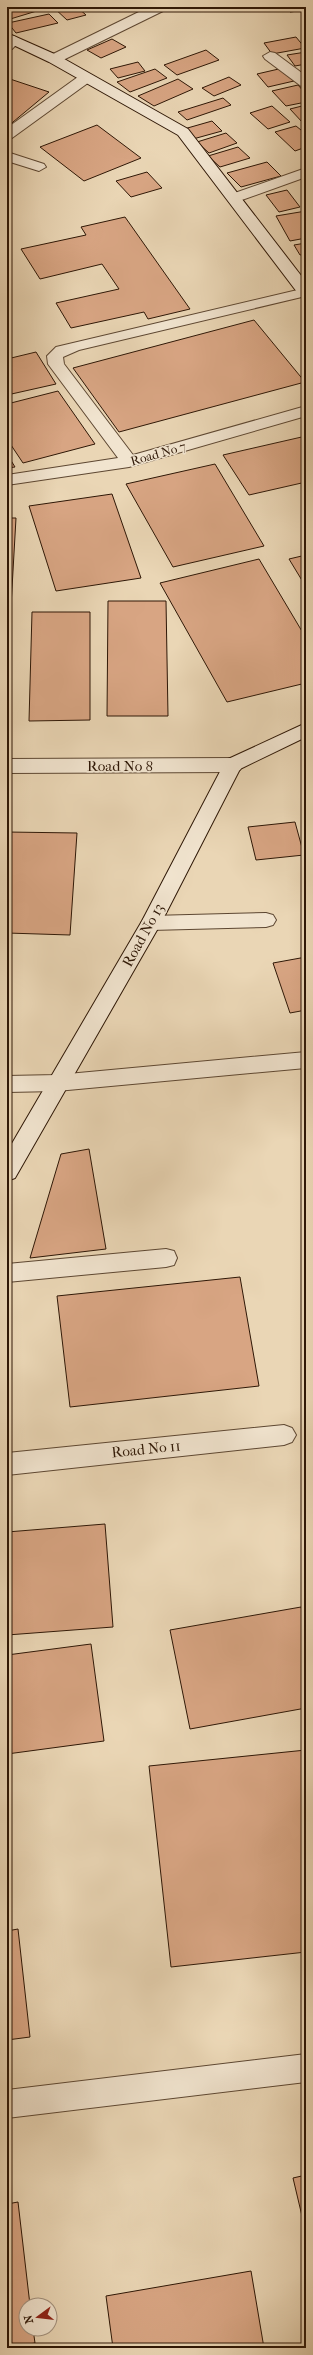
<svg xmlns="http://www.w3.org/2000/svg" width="313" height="2355" viewBox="0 0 313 2355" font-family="'IM FELL French Canon',serif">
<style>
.building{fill:#d8a583;stroke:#2e1706}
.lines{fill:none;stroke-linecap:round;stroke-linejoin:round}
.street-casing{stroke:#5d4732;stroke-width:2}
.secondary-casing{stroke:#2e1706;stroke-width:2}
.street{fill:#f1e4cf;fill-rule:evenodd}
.secondary{fill:#f1e4cf;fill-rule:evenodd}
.labels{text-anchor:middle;stroke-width:3;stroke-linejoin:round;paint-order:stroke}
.far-street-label{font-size:13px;fill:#2e1706;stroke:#f1e4cf}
.street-label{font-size:15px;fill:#2e1706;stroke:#f1e4cf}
</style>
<rect width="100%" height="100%" fill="#ead6b5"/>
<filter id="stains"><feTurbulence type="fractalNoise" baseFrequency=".005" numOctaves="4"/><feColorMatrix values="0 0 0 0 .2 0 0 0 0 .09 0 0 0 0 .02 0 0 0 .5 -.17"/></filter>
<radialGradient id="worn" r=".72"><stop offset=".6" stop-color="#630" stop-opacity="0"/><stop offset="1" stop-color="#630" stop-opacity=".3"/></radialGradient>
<g class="building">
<polygon points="7,7 36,7 40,10 7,20"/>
<polygon points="53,7 77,7 86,15 67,20"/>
<polygon points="287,7 306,7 306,10 290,12"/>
<polygon points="49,14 58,23 16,33 8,23"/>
<polygon points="296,37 305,48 272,54 264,43"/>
<polygon points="112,39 126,47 101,58 87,50"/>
<polygon points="206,50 219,60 177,75 164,65"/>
<polygon points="306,52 306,64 295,66 287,55"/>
<polygon points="138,62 145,71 118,78 110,69"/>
<polygon points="283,68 294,81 268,87 257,74"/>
<polygon points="155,69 167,78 130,92 117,82"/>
<polygon points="229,77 241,85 214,96 202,88"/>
<polygon points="7,78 49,92 7,127"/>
<polygon points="178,79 193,89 154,106 138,96"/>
<polygon points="298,85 306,94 306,102 286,106 272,91"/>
<polygon points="223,98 231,105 187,120 178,112"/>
<polygon points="306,105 306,122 303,123 290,109"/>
<polygon points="272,106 290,122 268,129 250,113"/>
<polygon points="212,121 222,131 193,139 184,129"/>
<polygon points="97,125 141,158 84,181 40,147"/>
<polygon points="296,126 306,134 306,147 295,151 275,132"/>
<polygon points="226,133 237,143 209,153 197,142"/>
<polygon points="238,147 250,158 220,167 208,156"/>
<polygon points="267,162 281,176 241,187 227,173"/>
<polygon points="147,172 162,188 131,197 116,181"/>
<polygon points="287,190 300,207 279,212 266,195"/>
<polygon points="306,211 306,238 290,241 276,216"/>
<polygon points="125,217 190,309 148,319 144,312 71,328 56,303 119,289 102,264 40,279 21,249 86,235 81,227"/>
<polygon points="306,243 306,254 300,255 294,245"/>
<polygon points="254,320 305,382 119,432 73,368"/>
<polygon points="36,352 56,384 7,395 7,359"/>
<polygon points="58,391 95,444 23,463 7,439 7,404"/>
<polygon points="306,436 306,482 249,495 223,455"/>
<polygon points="7,454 15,467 7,468"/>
<polygon points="215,464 264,546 173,567 126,484"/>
<polygon points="112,494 141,578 56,591 29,506"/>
<polygon points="7,518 16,518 11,606 7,606"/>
<polygon points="306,555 306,587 289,559"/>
<polygon points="259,559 306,638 306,683 227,702 160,583"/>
<polygon points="108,601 166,601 168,716 107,716"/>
<polygon points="32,612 90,612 90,720 29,721"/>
<polygon points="295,822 304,855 256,860 248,827"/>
<polygon points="7,832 77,833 70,935 7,933"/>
<polygon points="306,957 306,1010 290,1013 273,963"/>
<polygon points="89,1149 106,1249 30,1258 61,1154"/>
<polygon points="240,1277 259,1386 70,1407 57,1296"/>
<polygon points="105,1524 113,1627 7,1635 7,1532"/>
<polygon points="301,1607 306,1626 306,1708 190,1729 170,1630"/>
<polygon points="91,1644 104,1741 7,1754 7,1655"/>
<polygon points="306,1750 306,1952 171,1967 149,1766"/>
<polygon points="18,1929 30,2037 7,2040 7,1931"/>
<polygon points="306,2175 306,2233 293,2178"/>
<polygon points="18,2202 30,2305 26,2305 26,2329 33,2329 35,2343 7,2348 7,2204"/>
<polygon points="251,2271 264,2348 113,2348 106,2296"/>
</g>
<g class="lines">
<defs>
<g id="street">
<polygon points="149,7 167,7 165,10 59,62 54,63 47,59 49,56"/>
<polygon points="14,36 21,40 12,49 7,50 7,39"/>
<polygon points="270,52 275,53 306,76 306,87 301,86 265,59 263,56"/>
<polygon points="87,73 94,77 92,80 12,138 7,139 7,128 82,74"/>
<polygon points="7,152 44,164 46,167 39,171 7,161"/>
<polygon points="306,168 306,177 239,201 234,202 227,198 229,195"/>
<polygon points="306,288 306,296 79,350 63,357 64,364 133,455 306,406 306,416 129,467 7,485 7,475 118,458 48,364 47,356 56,347"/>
<polygon points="233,758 240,760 243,765 240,770 233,772 7,773 7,759"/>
<polygon points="266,913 273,915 276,920 273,925 266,927 151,930 144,928 141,923 144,918 151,916"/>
<polygon points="306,1052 306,1068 57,1091 7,1092 7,1076 57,1075"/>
<polygon points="166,1249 174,1251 177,1258 174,1265 166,1267 7,1282 7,1264"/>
<polygon points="284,1425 292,1428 296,1435 292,1442 284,1445 7,1475 7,1453"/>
<polygon points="306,2054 306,2082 7,2118 7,2090"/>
</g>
<g id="secondary">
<polygon points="7,33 59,56 188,129 306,282 306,298 300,296 178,135 49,62 7,42"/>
<polygon points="306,723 306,737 240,769 161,923 15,1178 7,1181 7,1152 142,921 226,760"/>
</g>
</defs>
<use href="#street" class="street-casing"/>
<use href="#secondary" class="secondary-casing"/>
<use href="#street" class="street"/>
<use href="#secondary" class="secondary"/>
</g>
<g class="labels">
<g class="far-street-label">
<text transform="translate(158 453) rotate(-16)" y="5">Road No 7</text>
</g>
<g class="street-label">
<text x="120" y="771">Road No 8</text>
<text transform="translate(143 935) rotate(-61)" y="5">Road No 13</text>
<text transform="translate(146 1449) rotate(-6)" y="5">Road No 11</text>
</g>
</g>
<rect width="313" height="2355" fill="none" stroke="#ead6b5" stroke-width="24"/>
<rect x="8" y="8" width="297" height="2339" fill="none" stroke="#2e1706" stroke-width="2"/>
<rect x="12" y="12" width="289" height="2331" fill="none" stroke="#2e1706"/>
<g transform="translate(38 2317) rotate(255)"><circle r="19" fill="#f1e4cf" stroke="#a3927f"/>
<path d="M0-3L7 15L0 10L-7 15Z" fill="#8f2418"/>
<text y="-6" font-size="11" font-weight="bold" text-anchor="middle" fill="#2e1706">N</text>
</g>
<rect width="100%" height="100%" filter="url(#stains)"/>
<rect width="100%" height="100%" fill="url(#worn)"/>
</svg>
